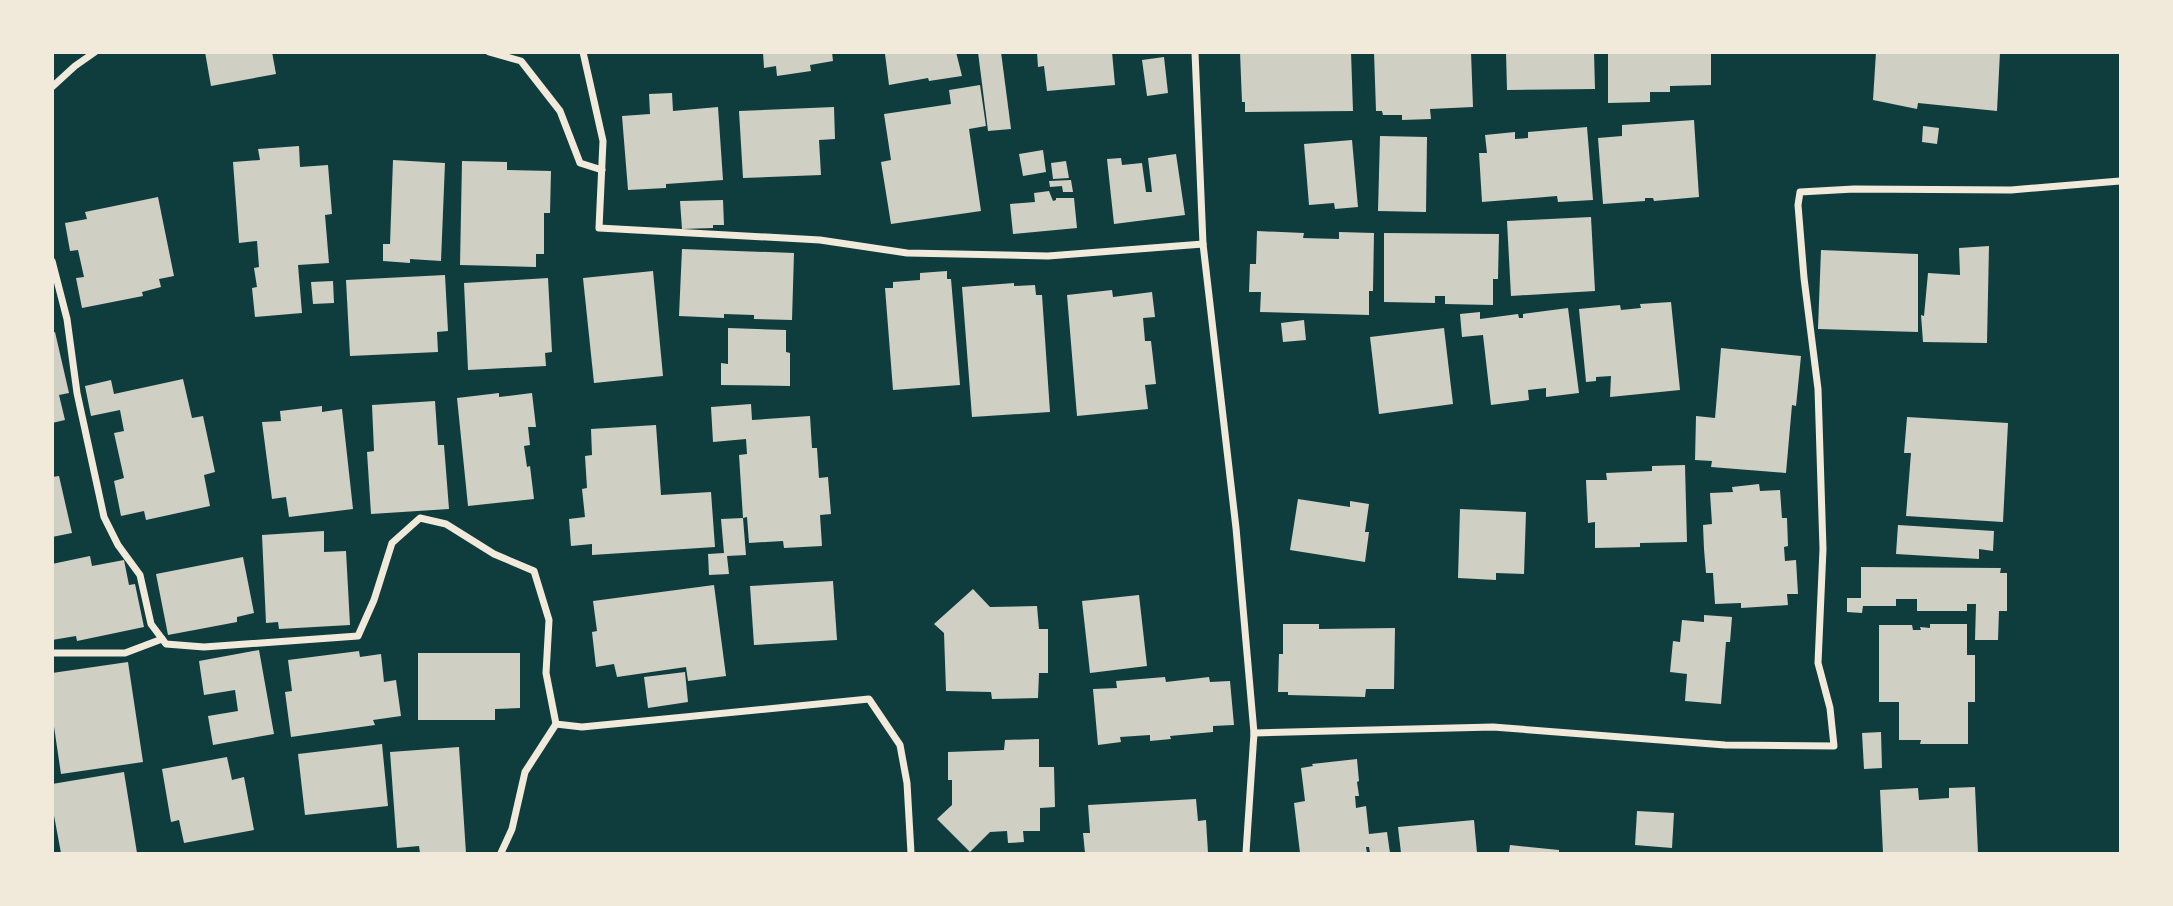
<svg xmlns="http://www.w3.org/2000/svg" width="2173" height="906" viewBox="0 0 2173 906" font-family="'Playfair Display',serif">
<style>
.building{fill:#cfcfc3}
.lines{fill:none;stroke-linecap:round;stroke-linejoin:round}
.minor{stroke:#f1e9da;stroke-width:7}
</style>
<rect width="100%" height="100%" fill="#0f3d3e"/>
<g class="building">
<polygon points="205,52 272,52 276,74 211,86"/>
<polygon points="763,52 832,52 833,61 810,65 811,71 777,76 776,66 764,68"/>
<polygon points="888,52 956,52 962,76 929,81 928,78 889,85 885,54"/>
<polygon points="978,52 1001,52 1011,129 988,131"/>
<polygon points="1037,52 1112,52 1115,85 1047,91 1044,66 1038,67"/>
<polygon points="1240,52 1351,52 1353,111 1245,112 1245,102 1242,102"/>
<polygon points="1374,52 1471,52 1473,107 1430,109 1431,119 1402,120 1402,115 1383,115 1382,111 1376,111"/>
<polygon points="1506,52 1594,52 1595,89 1507,90"/>
<polygon points="1608,52 1711,52 1711,85 1670,86 1670,92 1650,92 1650,102 1608,103"/>
<polygon points="1876,52 2000,52 1997,111 1918,103 1917,109 1873,100"/>
<polygon points="1164,57 1168,93 1147,96 1142,60"/>
<polygon points="980,85 986,126 969,129 981,211 891,224 881,162 891,160 884,114 951,104 949,90"/>
<polygon points="672,93 673,111 718,107 723,180 666,184 666,188 628,190 622,116 650,114 649,94"/>
<polygon points="834,107 835,139 819,140 821,175 743,178 739,111"/>
<polygon points="1694,120 1699,197 1654,201 1653,198 1645,198 1645,201 1603,204 1598,138 1622,136 1622,125"/>
<polygon points="1923,126 1939,128 1937,144 1922,142"/>
<polygon points="1587,127 1593,200 1558,202 1557,196 1482,202 1479,153 1487,153 1485,135 1515,132 1515,139 1528,138 1528,132"/>
<polygon points="1380,136 1427,137 1426,212 1378,211"/>
<polygon points="1352,140 1358,207 1335,209 1334,203 1309,205 1304,144"/>
<polygon points="299,146 300,167 328,165 332,214 325,215 329,263 298,265 302,313 255,317 252,288 257,287 254,268 259,267 257,241 239,243 233,162 260,160 258,149"/>
<polygon points="1043,150 1046,172 1023,176 1019,154"/>
<polygon points="1176,154 1185,215 1114,224 1107,159 1121,158 1122,165 1142,163 1146,192 1152,192 1148,158"/>
<polygon points="393,160 445,163 441,261 410,259 410,263 383,261 383,244 390,244"/>
<polygon points="462,161 507,162 507,170 551,171 550,213 544,213 544,254 536,254 536,267 460,265"/>
<polygon points="1066,161 1069,178 1053,179 1051,163"/>
<polygon points="1071,180 1073,192 1063,192 1062,186 1050,187 1049,181"/>
<polygon points="1049,191 1053,201 1056,200 1056,198 1074,198 1077,228 1013,234 1010,204 1035,202 1034,193"/>
<polygon points="158,197 174,276 159,279 161,287 142,292 143,296 82,308 76,278 84,277 78,250 70,251 65,223 87,219 85,212"/>
<polygon points="723,200 724,225 713,225 713,228 682,229 680,201"/>
<polygon points="1591,217 1595,291 1511,296 1507,221"/>
<polygon points="1257,231 1304,233 1303,238 1339,239 1339,232 1374,233 1373,291 1369,291 1369,315 1260,312 1261,292 1249,292 1250,264 1256,264"/>
<polygon points="1384,233 1499,234 1498,279 1493,279 1493,305 1445,304 1445,296 1435,296 1435,303 1384,302"/>
<polygon points="1989,246 1987,343 1923,342 1921,315 1924,316 1928,273 1960,275 1959,248"/>
<polygon points="682,249 794,253 792,320 754,319 754,315 724,314 724,318 679,316"/>
<polygon points="1821,250 1918,254 1918,332 1818,329"/>
<polygon points="653,271 663,376 594,383 583,278"/>
<polygon points="947,271 947,279 951,279 960,385 893,390 885,288 893,288 893,282 920,280 920,273"/>
<polygon points="445,275 448,331 437,332 438,352 350,356 346,280"/>
<polygon points="548,278 552,352 545,353 546,366 468,370 464,283"/>
<polygon points="333,281 334,303 313,304 311,282"/>
<polygon points="1014,283 1014,286 1035,285 1036,295 1042,295 1050,412 972,417 962,287"/>
<polygon points="1112,290 1113,297 1152,292 1155,317 1143,318 1145,341 1151,341 1156,384 1145,385 1148,409 1077,416 1067,295"/>
<polygon points="1671,302 1680,390 1610,397 1611,376 1596,377 1596,381 1586,382 1579,309 1620,305 1621,310 1641,308 1640,304"/>
<polygon points="1568,308 1579,393 1546,397 1546,388 1528,390 1529,400 1491,405 1483,335 1462,337 1460,314 1480,312 1480,319 1518,314 1519,318 1523,318 1523,314"/>
<polygon points="1304,320 1306,340 1283,342 1281,323"/>
<polygon points="728,328 786,330 786,352 790,353 790,386 721,385 721,363 728,364"/>
<polygon points="1444,328 1453,404 1379,414 1370,337"/>
<polygon points="55,332 69,393 59,395 65,420 52,423 52,333"/>
<polygon points="1721,348 1801,356 1796,406 1792,405 1786,473 1711,467 1712,461 1695,460 1696,416 1715,418"/>
<polygon points="183,379 192,418 203,416 215,472 204,475 210,506 146,520 144,511 121,516 114,481 124,478 114,433 124,431 120,410 91,416 85,386 111,380 114,394"/>
<polygon points="499,393 499,397 532,393 536,427 528,427 530,445 524,446 527,467 530,466 534,499 468,506 457,398"/>
<polygon points="435,401 438,445 444,445 449,509 371,514 367,452 374,451 372,405"/>
<polygon points="751,404 752,420 810,416 812,448 817,448 819,478 828,477 831,514 820,515 822,546 784,548 783,541 749,543 747,517 743,518 739,455 747,454 746,439 713,442 711,407"/>
<polygon points="322,406 322,412 342,409 353,509 289,517 286,497 272,499 262,422 281,421 280,411"/>
<polygon points="1907,417 2008,423 2003,522 1906,516 1911,453 1904,453"/>
<polygon points="656,425 661,495 711,492 715,547 592,555 592,544 571,546 569,519 585,517 582,489 587,488 585,456 592,455 591,429"/>
<polygon points="1685,465 1687,542 1640,543 1640,547 1595,548 1595,522 1588,523 1586,480 1607,480 1606,473 1652,471 1652,466"/>
<polygon points="59,476 72,533 52,537 52,477"/>
<polygon points="1759,484 1760,491 1780,490 1782,518 1787,518 1788,546 1784,547 1785,561 1796,560 1798,594 1787,594 1788,605 1741,608 1741,603 1715,604 1713,573 1706,573 1704,549 1703,525 1712,524 1710,493 1733,492 1732,487"/>
<polygon points="1298,499 1350,507 1350,501 1369,504 1365,532 1369,532 1365,562 1290,550"/>
<polygon points="1460,509 1526,512 1524,574 1496,573 1496,580 1458,578"/>
<polygon points="743,518 746,555 727,556 729,574 709,575 708,554 724,553 721,519"/>
<polygon points="1898,525 1994,531 1993,551 1979,549 1979,559 1896,554"/>
<polygon points="324,531 324,552 346,551 350,625 279,629 278,622 266,623 262,535"/>
<polygon points="90,556 92,566 124,560 129,585 135,584 144,627 77,641 76,636 52,640 52,564"/>
<polygon points="243,557 254,613 237,617 237,622 168,635 156,574"/>
<polygon points="1861,567 2001,568 2000,573 2007,573 2007,611 1999,611 1998,640 1975,640 1976,604 1967,604 1967,611 1917,611 1917,599 1896,599 1896,606 1863,606 1862,613 1847,612 1847,598 1861,598"/>
<polygon points="833,581 837,640 754,645 750,586"/>
<polygon points="714,585 726,676 688,681 686,667 617,677 614,664 596,667 592,632 597,631 593,601"/>
<polygon points="973,589 990,607 1037,606 1039,629 1048,629 1048,673 1039,673 1038,698 992,699 991,692 946,691 944,633 934,624"/>
<polygon points="1139,595 1147,666 1090,673 1082,601"/>
<polygon points="1704,615 1732,617 1730,642 1726,642 1721,704 1685,701 1687,674 1670,672 1673,641 1680,642 1682,620 1704,622"/>
<polygon points="1283,624 1319,624 1319,629 1395,628 1394,689 1366,689 1365,697 1288,695 1288,692 1278,692 1279,654 1283,654"/>
<polygon points="1930,624 1967,624 1967,655 1975,655 1975,702 1968,702 1968,744 1920,744 1921,740 1899,740 1899,702 1879,702 1879,625 1912,625 1913,630 1921,630 1920,627 1930,628"/>
<polygon points="259,650 274,734 213,745 208,716 238,711 235,690 204,695 199,661"/>
<polygon points="359,651 360,657 381,654 384,682 396,680 401,716 373,720 375,725 291,737 285,692 292,691 288,660"/>
<polygon points="418,653 520,653 520,708 495,709 495,720 418,720"/>
<polygon points="128,662 143,762 61,774 52,713 52,673"/>
<polygon points="685,672 688,702 648,708 644,677"/>
<polygon points="1165,677 1166,682 1209,677 1210,682 1230,681 1234,725 1213,726 1213,732 1170,736 1171,739 1150,741 1150,735 1120,737 1121,742 1098,745 1093,689 1117,688 1116,681"/>
<polygon points="1881,732 1882,768 1864,769 1862,733"/>
<polygon points="1039,739 1039,767 1054,767 1055,807 1040,808 1040,831 1023,831 1024,842 1008,843 1007,831 990,832 970,852 937,819 952,805 952,780 948,780 948,752 1004,750 1005,740"/>
<polygon points="382,744 388,806 305,815 298,754"/>
<polygon points="459,747 466,853 420,853 419,846 397,848 390,752"/>
<polygon points="227,757 232,780 244,777 254,830 184,843 179,820 171,822 162,769"/>
<polygon points="1357,759 1359,781 1357,782 1359,796 1355,796 1356,808 1366,806 1369,834 1387,832 1390,853 1370,853 1369,847 1366,847 1367,853 1300,853 1294,803 1305,801 1301,768 1313,766 1312,764"/>
<polygon points="124,772 137,853 61,853 52,805 52,784"/>
<polygon points="1975,787 1978,853 1883,853 1880,790 1918,788 1919,800 1949,798 1949,788"/>
<polygon points="1196,799 1198,821 1206,820 1208,853 1085,853 1083,833 1090,833 1088,805"/>
<polygon points="1637,811 1674,813 1672,848 1635,845"/>
<polygon points="1474,820 1477,853 1401,853 1398,827"/>
<polygon points="1510,845 1559,850 1559,853 1509,853"/>
</g>
<g class="lines">
<g class="minor">
<polyline points="489,52 521,61 560,111 580,163 602,170"/>
<polyline points="583,52 603,141 599,228 820,240 907,253 1048,256 1203,244"/>
<polyline points="1195,52 1203,244 1236,528 1254,733 1246,853"/>
<polyline points="52,87 75,66 95,52"/>
<polyline points="52,261 67,319 77,393 104,517 118,545 140,575 151,624 166,644 204,647 358,636 374,600 392,543 420,518 446,524 494,554 534,571 549,620 546,673 556,724 582,727 869,699 900,745 907,783 911,853"/>
<polyline points="52,653 125,653 162,639"/>
<polyline points="1254,733 1493,727 1725,745 1834,746 1830,708 1818,663 1823,549 1818,389 1804,278 1798,205 1800,192 1854,189 2011,190 2120,181"/>
<polyline points="501,853 512,829 525,772 556,724"/>
</g>
</g>
<rect width="2173" height="906" fill="none" stroke="#f1e9da" stroke-width="108"/>
</svg>
